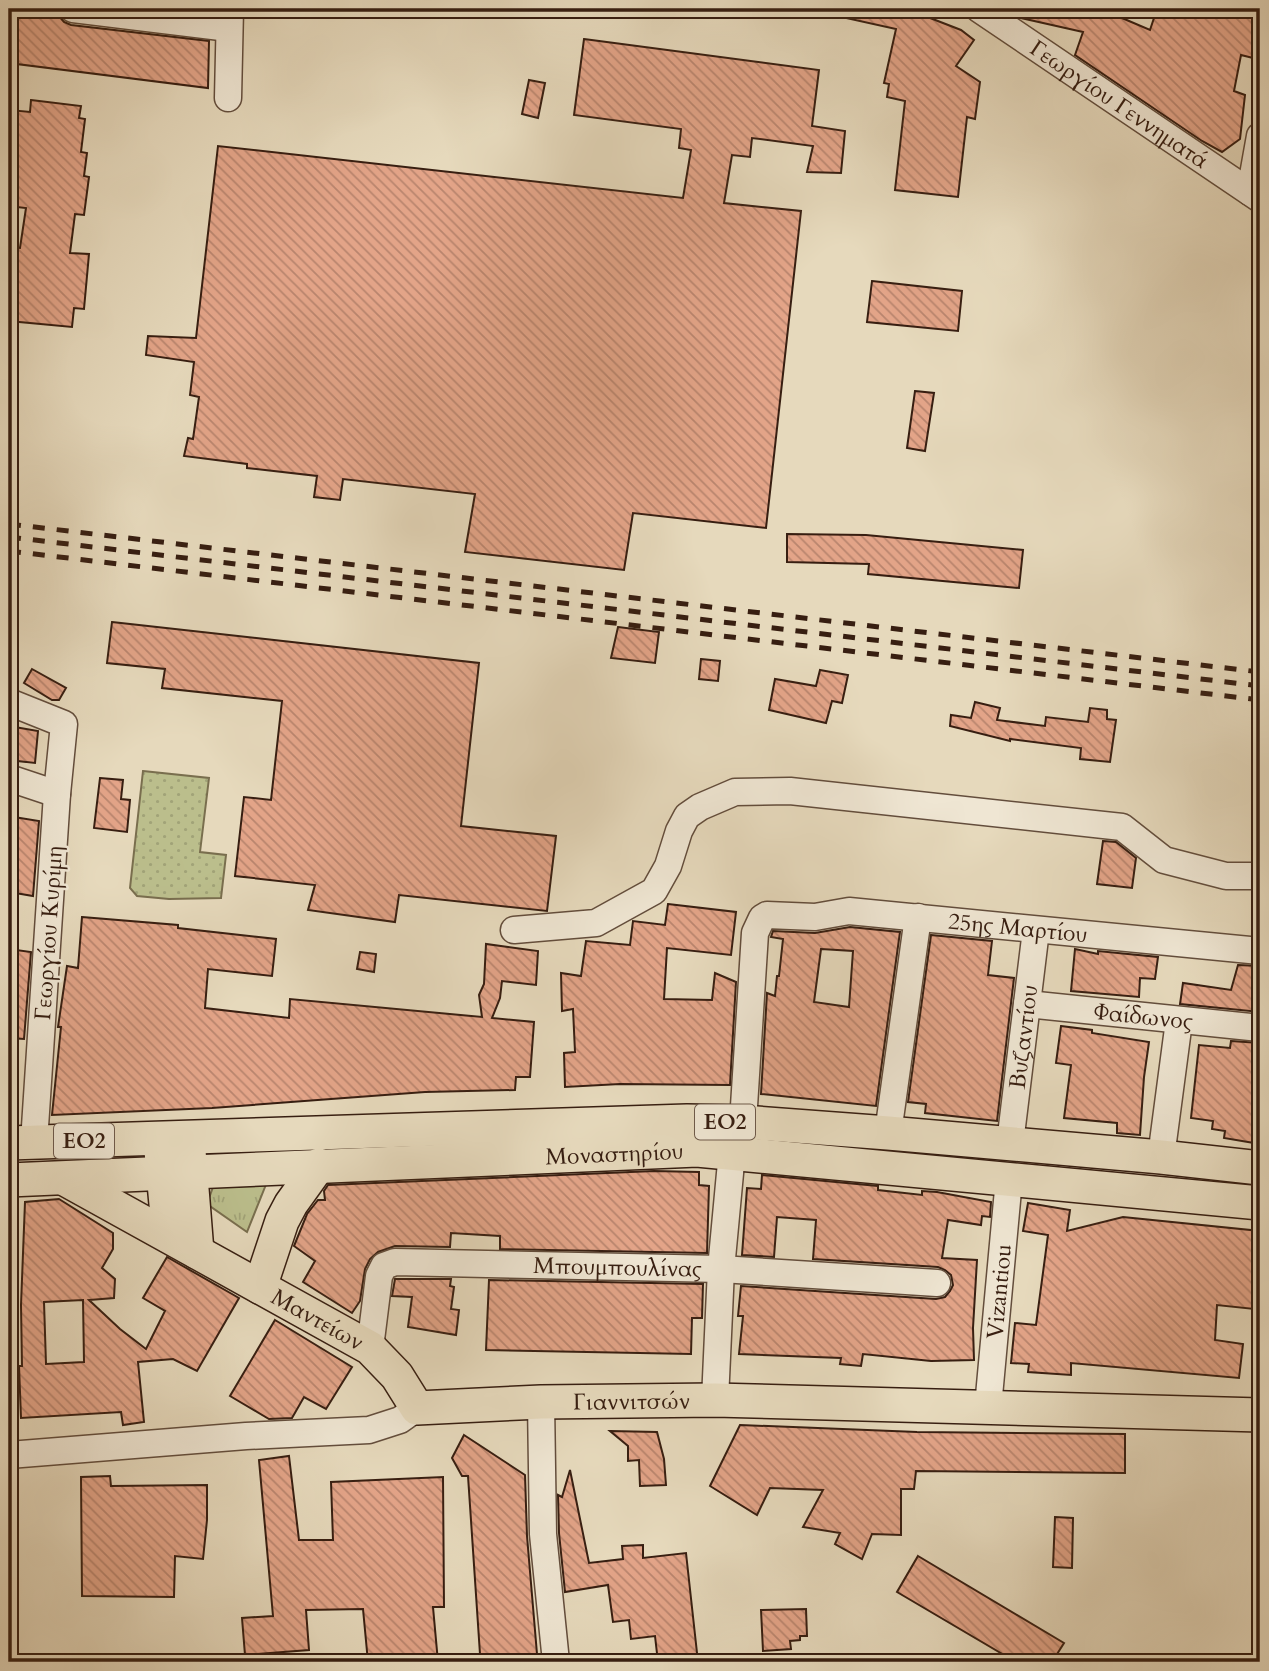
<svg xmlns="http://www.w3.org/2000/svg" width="1269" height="1671" viewBox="0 0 1269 1671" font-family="Cardo,serif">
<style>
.park{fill:url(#park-tufts);stroke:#796e4e;stroke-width:2}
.garden{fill:url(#garden-dots);stroke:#796e4e;stroke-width:2}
.building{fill:url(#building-back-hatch);stroke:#371e11;stroke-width:2;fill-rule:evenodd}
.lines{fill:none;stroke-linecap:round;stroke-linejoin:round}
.minor-casing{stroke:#634d3c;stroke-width:29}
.major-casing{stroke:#371e11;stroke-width:36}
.minor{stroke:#efe6d3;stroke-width:26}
.major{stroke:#e6d9bc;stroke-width:33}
.rail{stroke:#371e11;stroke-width:5;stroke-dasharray:12 12;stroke-linecap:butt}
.labels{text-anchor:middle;stroke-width:5;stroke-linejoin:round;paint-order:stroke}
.shield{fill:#efe6d3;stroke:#6e5a4b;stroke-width:2}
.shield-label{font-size:21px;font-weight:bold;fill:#371e11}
.street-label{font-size:23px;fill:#371e11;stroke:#efe6d3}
</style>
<defs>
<pattern id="park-tufts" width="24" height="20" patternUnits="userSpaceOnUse" patternTransform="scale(1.75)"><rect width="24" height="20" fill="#bbbe8c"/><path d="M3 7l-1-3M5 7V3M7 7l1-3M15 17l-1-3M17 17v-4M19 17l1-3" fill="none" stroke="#a1a378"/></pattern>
<pattern id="garden-dots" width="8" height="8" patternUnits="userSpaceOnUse" patternTransform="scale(1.75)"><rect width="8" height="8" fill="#bbbe8c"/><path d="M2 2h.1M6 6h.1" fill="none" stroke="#a1a378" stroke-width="1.8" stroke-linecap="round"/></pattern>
<pattern id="building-back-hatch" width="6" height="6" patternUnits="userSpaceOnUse" patternTransform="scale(1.75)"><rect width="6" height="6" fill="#e3a488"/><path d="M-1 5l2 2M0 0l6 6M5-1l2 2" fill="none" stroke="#b9856e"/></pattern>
</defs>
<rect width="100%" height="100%" fill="#e6d9bc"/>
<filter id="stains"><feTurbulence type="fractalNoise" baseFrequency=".00286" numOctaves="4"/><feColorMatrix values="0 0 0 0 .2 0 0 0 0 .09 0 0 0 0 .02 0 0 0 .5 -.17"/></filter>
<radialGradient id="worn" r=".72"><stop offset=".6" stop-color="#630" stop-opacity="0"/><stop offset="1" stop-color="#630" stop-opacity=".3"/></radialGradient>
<polygon class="park" points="267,1182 247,1232 207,1204 213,1187"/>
<polygon class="garden" points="143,771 209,778 200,852 226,855 221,898 169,899 137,896 130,888"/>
<g class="building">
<polygon points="837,9 907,9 961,30 974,40 956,66 980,82 975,119 967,117 958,197 895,190 905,101 887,97 889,84 884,83 896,29 837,16"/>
<polygon points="1012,9 1123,9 1122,18 1150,30 1157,9 1260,9 1253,58 1241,55 1234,91 1245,95 1240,139 1222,152 1202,141 1075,55 1083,32 1021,18 1012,12"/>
<polygon points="9,10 59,16 64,22 71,25 209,41 208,88 9,63"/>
<polygon points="584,39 819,70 812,126 845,131 841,173 807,172 813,146 752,138 750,157 732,155 724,203 801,211 766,528 633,513 624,570 465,552 475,494 343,479 340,500 314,497 317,476 247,468 247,464 184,456 188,438 193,439 199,397 190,395 194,362 146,355 148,336 196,338 218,146 683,198 691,150 679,148 681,129 574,115"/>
<polygon points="529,80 545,83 538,118 522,114"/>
<polygon points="31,100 81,106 79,118 85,119 81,152 87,153 84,176 89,177 84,215 75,214 70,253 89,254 84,309 74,308 72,327 9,321 9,247 20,248 26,208 9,206 9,124 10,110 30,112"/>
<polygon points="872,281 962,291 958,331 867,322"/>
<polygon points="915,391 934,393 925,451 907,448"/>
<polygon points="787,534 866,535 1023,550 1019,588 868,574 869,564 787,562"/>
<polygon points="112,622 479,663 461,826 556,836 547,911 399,895 395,922 308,910 315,885 235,876 244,797 271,800 282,701 162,688 165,669 107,663"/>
<polygon points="618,627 659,632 655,663 611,658"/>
<polygon points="701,659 720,661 718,681 699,679"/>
<polygon points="32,669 66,688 59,700 52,700 24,683"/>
<polygon points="820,670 848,675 842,703 832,701 826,723 769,710 775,679 816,686"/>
<polygon points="975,702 1000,708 997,720 1045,726 1046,717 1088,722 1090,708 1107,710 1107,719 1116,720 1110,762 1080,759 1081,748 1010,739 1010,741 950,726 951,715 971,718"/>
<polygon points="9,726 38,731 35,763 9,760"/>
<polygon points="100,778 123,780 121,799 130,800 127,832 94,828"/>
<polygon points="14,817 39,821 33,896 9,892 9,825 13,826"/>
<polygon points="1103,841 1116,842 1136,858 1132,888 1097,884"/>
<polygon points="668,904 736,912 731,955 667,948 664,999 712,1000 715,973 736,982 730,1085 620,1084 565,1087 564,1053 575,1052 573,1009 562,1011 561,973 581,976 586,941 630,945 633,921 665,925"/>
<polygon points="82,917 178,925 178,928 276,939 272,976 208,969 205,1008 289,1018 290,999 482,1017 479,995 484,984 486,944 538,951 536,985 502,981 500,998 492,1018 534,1022 530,1077 516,1077 515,1090 425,1092 212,1108 52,1115 61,1027 58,1027 67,966 78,968"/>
<path d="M850,927l50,5 -24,174 -115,-12 6,-101 8,3 2,-20h2l4,-37 -12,-2 2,-6 42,2zM821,949l32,2 -4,56 -35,-5z"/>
<polygon points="931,935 992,941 988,975 1014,978 997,1121 925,1113 926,1104 908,1102"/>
<polygon points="9,949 31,952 24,1039 9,1038"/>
<polygon points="1075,949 1098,954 1098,951 1158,957 1155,979 1140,978 1139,997 1071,991"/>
<polygon points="360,952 376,954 374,972 357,969"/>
<polygon points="1238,965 1260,966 1260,1012 1180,1004 1183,983 1231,990"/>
<polygon points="1061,1026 1092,1030 1092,1033 1149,1042 1144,1077 1140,1135 1117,1133 1117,1123 1064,1118 1071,1065 1056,1063"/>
<polygon points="1231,1041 1260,1043 1260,1144 1224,1138 1225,1131 1212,1129 1213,1121 1191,1118 1199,1045 1230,1048"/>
<polygon points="654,1171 699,1172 699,1185 709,1186 707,1253 500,1249 500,1236 451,1233 450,1247 395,1246 378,1252 370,1259 365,1269 360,1301 352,1313 303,1282 315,1261 294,1246 307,1214 318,1200 325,1200 324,1191 328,1185"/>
<polygon points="762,1175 878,1186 878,1190 922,1195 922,1191 937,1192 991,1202 990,1217 982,1216 981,1225 948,1220 942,1258 977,1260 973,1328 974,1360 931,1361 863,1354 861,1366 840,1364 841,1358 739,1354 743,1316 738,1316 741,1286 936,1299 945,1297 950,1291 953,1285 951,1275 945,1270 938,1267 813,1259 816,1220 777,1217 774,1257 742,1255 747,1188 761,1189"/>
<path d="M59,1199l54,34v16l-11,19 13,11 -1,19 -25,2 31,29 26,20 19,-38 -22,-13 24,-41 72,41 -42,73 -24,-12 -35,3 6,60 -21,3 -2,-13 -100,6 -2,-52h3l-1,-61 4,-103zM83,1300l1,62 -38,2 -2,-62z"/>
<polygon points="1028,1203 1070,1210 1067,1231 1123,1217 1260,1231 1260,1260 1254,1309 1217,1305 1215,1340 1243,1344 1239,1378 1071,1363 1071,1375 1028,1372 1029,1364 1011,1363 1015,1323 1036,1325 1048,1235 1023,1231"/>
<polygon points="395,1279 451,1279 450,1286 454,1287 451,1309 459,1310 456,1335 408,1327 412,1297 392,1296"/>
<polygon points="489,1280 703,1284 702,1318 692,1318 691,1354 486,1350"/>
<polygon points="275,1320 352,1367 326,1409 304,1397 292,1418 269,1419 230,1396"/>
<polygon points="740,1425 917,1432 1125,1434 1125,1473 916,1471 914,1489 901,1489 901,1535 872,1534 862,1559 835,1544 840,1533 803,1527 823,1490 770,1488 757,1515 710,1486"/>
<polygon points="610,1431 657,1432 664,1459 666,1485 640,1486 639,1460 628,1461 628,1446"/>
<polygon points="464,1435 525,1475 527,1536 537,1654 480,1654 468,1476 462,1476 452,1458"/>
<polygon points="289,1456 299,1540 333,1540 331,1482 443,1477 444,1607 433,1607 438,1662 368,1662 363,1609 306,1610 309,1650 245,1655 242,1618 273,1616 259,1460"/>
<polygon points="570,1470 589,1563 623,1559 622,1546 643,1545 643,1558 686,1553 698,1662 658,1662 655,1636 631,1639 629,1620 613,1622 608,1585 565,1592 559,1533 558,1495 562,1497"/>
<polygon points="110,1476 111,1486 207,1485 207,1520 203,1559 175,1556 174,1597 82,1596 81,1477"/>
<polygon points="1055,1517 1073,1518 1072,1568 1053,1567"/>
<polygon points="918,1556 1064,1643 1052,1662 1016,1662 897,1592"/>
<polygon points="806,1609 807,1636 800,1636 800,1640 790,1641 791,1649 763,1651 761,1610"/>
</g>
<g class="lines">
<defs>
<g id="minor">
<polyline points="73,9 229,28"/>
<path id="s1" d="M979,9l281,190"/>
<polyline points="228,98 230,9"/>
<polyline points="1250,192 1260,136"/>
<polyline points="9,702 64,724 57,794 34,1142"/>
<polyline points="9,778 57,794"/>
<polyline points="514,930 596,923 654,891 668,866 679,831 687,816 700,807 735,792 790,791 1122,827 1164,860 1226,876 1260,876"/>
<path id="s2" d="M1027,1004l233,24"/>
<path id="s3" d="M743,1122l12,-189 7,-15 5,-3 48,2 34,-6 411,40"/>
<polyline points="888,1133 918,917"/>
<path id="s4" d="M1010,1143l26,-213"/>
<polyline points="1161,1157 1179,1021"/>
<path id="s5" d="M370,1348l9,-72 5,-10 11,-4 326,7 216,14"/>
<polyline points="715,1400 721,1269 732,1152"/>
<polyline points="541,1402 543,1534 556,1662"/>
<path id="s6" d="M988,1407l21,-228"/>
<polyline points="9,1455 246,1436 369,1430 400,1420 417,1408"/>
</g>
<g id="major">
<polyline points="9,1143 687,1121 743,1122 888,1133 1161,1157 1260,1168"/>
<polyline points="161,1151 169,1236"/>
<polyline points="189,1151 197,1252"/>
<path id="s7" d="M65,1179l305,169 27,28 20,32 124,-6 174,-2 545,15"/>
<path id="s8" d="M9,1180l688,-30 563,53"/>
<polyline points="260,1287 282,1221 291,1204 319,1165"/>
</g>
</defs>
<use href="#minor" class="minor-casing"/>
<use href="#major" class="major-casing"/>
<use href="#minor" class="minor"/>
<use href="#major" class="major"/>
<g class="rail">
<polyline points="9,524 1260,672"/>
<polyline points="9,537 1260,686"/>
<polyline points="9,551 1260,700"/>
</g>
</g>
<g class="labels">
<g class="shield">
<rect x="695" y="1104.5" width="60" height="35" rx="5"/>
<rect x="54" y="1123.5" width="60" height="35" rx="5"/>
</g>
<g class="shield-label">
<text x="725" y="1129">ΕΟ2</text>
<text x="84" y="1148">ΕΟ2</text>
</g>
<g class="street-label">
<text dy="8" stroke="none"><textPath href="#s1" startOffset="170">Γεωργίου Γεννηματά</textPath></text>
<text dy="8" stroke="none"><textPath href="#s3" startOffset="464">25ης Μαρτίου</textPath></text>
<text transform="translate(48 933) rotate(-86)" y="8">Γεωργίου Κυρίμη</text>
<text dy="8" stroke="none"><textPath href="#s2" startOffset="117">Φαίδωνος</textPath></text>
<text dy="8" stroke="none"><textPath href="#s4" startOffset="107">Βυζαντίου</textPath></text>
<text dy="8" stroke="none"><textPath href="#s8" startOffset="606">Μοναστηρίου</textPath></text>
<text dy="8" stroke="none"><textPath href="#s5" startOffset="318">Μπουμπουλίνας</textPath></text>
<text dy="8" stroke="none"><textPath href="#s6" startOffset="116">Vizantiou</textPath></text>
<text dy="8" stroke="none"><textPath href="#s7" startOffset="289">Μαντείων</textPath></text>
<text dy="8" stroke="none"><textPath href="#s7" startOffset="640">Γιαννιτσών</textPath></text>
</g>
</g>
<rect width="1269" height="1671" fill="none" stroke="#e6d9bc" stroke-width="35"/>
<rect x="10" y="10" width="1248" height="1650" fill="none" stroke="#371e11" stroke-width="3.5"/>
<rect x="18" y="18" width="1234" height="1636" fill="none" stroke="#371e11" stroke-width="2"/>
<rect width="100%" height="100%" filter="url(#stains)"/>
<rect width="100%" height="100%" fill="url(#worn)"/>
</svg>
